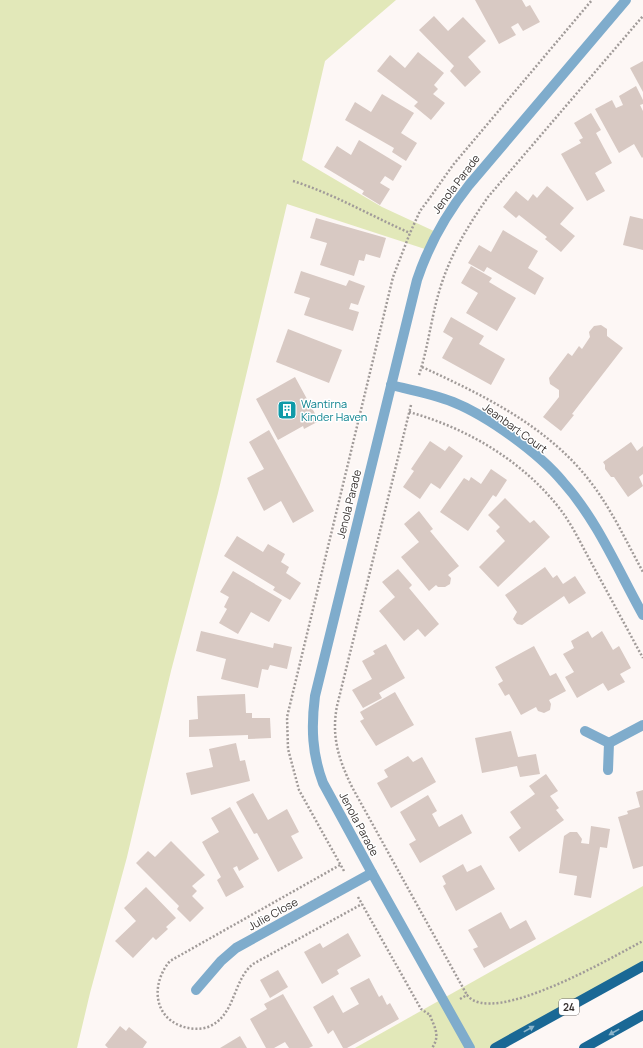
<svg xmlns="http://www.w3.org/2000/svg" width="643" height="1048" viewBox="0 0 643 1048" font-family="Manrope,sans-serif">
<style>
.green{fill:#e2e8b9}
.building{fill:#d8c9c3}
.lines{fill:none;stroke-linecap:round;stroke-linejoin:round}
.path{stroke:#a19b99;stroke-width:2.5;stroke-dasharray:2 2;stroke-linecap:butt}
.minor{stroke:#7faccc;stroke-width:10}
.major{stroke:#1a6895;stroke-width:10}
.oneway{fill:#8cb4ca}
.labels{text-anchor:middle;stroke-width:3;stroke-linejoin:round;paint-order:stroke}
.shield{fill:#fff;stroke:#736f6d;stroke-width:1}
.shield-label{font-size:10px;font-weight:bold;fill:#37312f}
.street-label{font-size:11px;fill:#37312f;stroke:#fff}
.culture-label{font-size:11px;fill:#0d838f;stroke:#fff;text-anchor:start}
</style>
<rect width="100%" height="100%" fill="#fdf7f5"/>
<g class="green">
<polygon points="0,0 396,0 325,61 302,160 382,207 436,232 428,250 287,204 218,493 171,671 127,857 90,993 77,1048 0,1048"/>
<polygon points="643,886 643,966 495,1048 355,1048"/>
</g>
<g class="building">
<polygon points="475,0 522,0 526,7 530,5 540,22 523,31 518,23 511,27 516,35 499,44"/>
<polygon points="434,16 448,31 463,17 486,41 468,57 481,72 465,87 450,71 454,66 419,30"/>
<polygon points="418,52 444,73 434,85 438,89 433,94 445,103 431,120 414,106 418,102 377,71 390,55 405,68"/>
<polygon points="643,61 643,92 630,68"/>
<polygon points="636,86 643,100 643,104 640,105 643,111 643,157 642,158 634,144 619,153 595,109 612,100 616,108 623,105 619,96"/>
<polygon points="382,94 414,113 401,133 417,143 406,161 392,152 394,148 345,120 355,102 371,112"/>
<polygon points="591,113 601,130 596,133 612,163 595,173 605,191 587,201 561,154 581,143 579,140 583,138 574,123"/>
<polygon points="359,140 402,166 393,181 385,176 380,183 390,189 380,205 362,194 364,191 324,167 337,146 351,155"/>
<polygon points="547,186 574,208 560,224 575,236 561,252 545,239 547,237 519,215 516,218 503,207 516,191 528,201 533,194 537,198"/>
<polygon points="630,216 643,219 643,250 623,245"/>
<polygon points="316,218 386,238 380,258 366,254 364,261 359,260 354,276 320,265 327,243 310,238"/>
<polygon points="503,230 538,251 528,268 544,278 535,295 487,267 484,272 468,263 479,245 491,252"/>
<polygon points="471,266 492,278 489,282 516,298 497,331 466,313 478,293 461,283"/>
<polygon points="301,271 346,286 349,280 365,286 358,305 351,303 349,309 359,312 353,331 304,315 310,298 294,293"/>
<polygon points="451,317 484,336 479,344 505,359 491,385 442,358 453,338 443,332"/>
<polygon points="601,325 607,329 607,336 623,348 572,414 574,415 561,431 543,417 559,397 559,390 550,384 549,378 568,353 572,356 579,346 582,349 590,337 589,332 594,326"/>
<polygon points="288,329 342,350 329,383 276,362"/>
<polygon points="295,377 319,421 304,429 303,426 278,440 256,399"/>
<polygon points="269,430 314,511 293,523 281,501 264,511 247,478 264,469 249,442"/>
<polygon points="430,441 445,451 449,446 463,456 440,489 431,483 420,499 403,487 414,471 411,469"/>
<polygon points="631,442 637,451 643,446 643,474 639,477 643,486 628,497 614,477 611,477 605,469 605,465 603,462"/>
<polygon points="491,469 507,480 496,497 493,495 468,531 440,512 464,478 469,481 471,477 481,484"/>
<polygon points="505,498 530,523 534,520 550,537 498,587 479,567 505,541 496,531 500,527 488,515"/>
<polygon points="419,511 433,529 430,531 459,566 448,575 451,578 450,584 445,587 438,587 436,585 429,591 401,557 419,542 404,524"/>
<polygon points="237,536 263,552 268,544 285,554 281,562 289,567 286,573 301,583 290,600 273,590 275,587 224,556"/>
<polygon points="545,567 553,578 557,575 563,584 575,576 586,593 569,604 564,596 522,625 517,624 513,619 517,612 505,595"/>
<polygon points="398,569 412,585 409,588 439,624 425,637 418,629 404,641 379,611 395,597 382,582"/>
<polygon points="233,571 282,600 269,622 251,612 238,634 219,623 227,609 224,607 229,597 220,592"/>
<polygon points="201,631 273,648 274,643 292,647 287,669 270,665 268,670 262,669 258,688 221,679 226,659 196,651"/>
<polygon points="588,631 592,638 602,631 613,650 619,646 631,668 620,674 625,682 608,691 603,683 577,698 565,677 574,672 563,654 574,648 571,641"/>
<polygon points="386,644 405,678 379,693 382,698 363,708 352,690 372,679 362,661 375,654 373,651"/>
<polygon points="534,646 550,676 556,673 566,691 549,700 551,704 550,710 544,713 538,711 536,707 521,715 509,694 505,696 498,684 503,681 495,667"/>
<polygon points="395,692 414,725 376,746 360,721 364,719 360,712"/>
<polygon points="245,694 246,713 252,713 252,718 270,718 271,738 248,739 248,735 189,737 189,720 198,719 197,696"/>
<polygon points="511,731 518,757 536,754 540,774 520,777 517,766 482,773 475,738"/>
<polygon points="236,743 240,761 245,760 250,781 191,795 186,773 213,767 209,749"/>
<polygon points="408,756 413,762 422,757 436,782 391,808 377,783 388,777 384,770"/>
<polygon points="546,774 558,791 550,796 559,808 556,810 564,820 519,852 509,837 521,828 510,812 535,794 529,786"/>
<polygon points="643,790 643,866 633,869 618,817 628,814 627,811 640,807 636,792"/>
<polygon points="253,793 268,820 287,809 299,832 291,836 303,858 278,872 257,833 254,834 236,802"/>
<polygon points="428,795 437,811 432,814 439,827 462,814 472,833 420,863 409,844 416,840 400,812"/>
<polygon points="230,807 259,859 239,871 237,866 233,868 244,887 226,897 217,880 221,877 202,842 219,832 211,818"/>
<polygon points="591,826 610,829 607,848 600,847 591,898 574,895 577,876 559,873 564,836 570,832 577,832 582,839 581,843 589,844"/>
<polygon points="171,841 205,875 192,886 197,891 192,896 204,908 190,922 177,909 179,906 136,863 148,851 155,857"/>
<polygon points="463,864 467,872 481,865 495,889 456,911 443,886 446,884 442,876"/>
<polygon points="146,887 176,918 166,927 168,929 156,940 153,937 133,958 115,941 136,921 124,908"/>
<polygon points="501,912 510,929 526,920 536,939 484,968 473,949 478,947 468,930"/>
<polygon points="348,933 361,956 337,970 339,974 322,984 304,952 320,943 323,948"/>
<polygon points="278,970 288,987 270,998 260,980"/>
<polygon points="369,978 379,997 382,995 387,1005 390,1003 399,1019 347,1048 343,1048 333,1030 328,1034 313,1007 333,995 343,1013 359,1004 350,988"/>
<polygon points="283,994 313,1046 309,1048 289,1048 285,1042 274,1048 266,1048 250,1019 267,1009 264,1004"/>
<polygon points="120,1026 126,1031 129,1027 147,1042 143,1048 108,1048 105,1045"/>
<polygon points="240,1036 247,1048 220,1048"/>
</g>
<g class="lines">
<g class="path">
<path d="M293,181c41,13 78,35 117,52"/>
<path d="M422,367c61,28 125,59 167,113 22,28 37,61 54,92"/>
<path d="M419,375c9,-27 12,-56 20,-83 10,-35 28,-65 49,-95l155,-181"/>
<path d="M411,405l-74,301c-6,31 2,54 15,81l115,208"/>
<path d="M409,412c58,16 114,49 151,97 13,17 22,37 32,55 17,31 34,63 51,94"/>
<path d="M340,865l-170,96c-18,21 -18,54 11,65 8,3 19,4 27,1 28,-11 24,-46 45,-63l109,-60"/>
<polyline points="344,871 299,790 288,749 287,717 393,277 410,233 420,211 429,199 453,165 592,0"/>
<polyline points="358,897 421,1009 430,1015"/>
<path d="M460,999l7,-4c25,33 147,-39 176,-54"/>
<path d="M430,1015c4,12 11,20 2,33"/>
</g>
<g class="minor">
<path d="M391,385c21,5 42,9 62,17 35,14 86,51 110,80 34,38 55,88 80,133"/>
<polyline points="585,731 609,743 608,770"/>
<polyline points="609,743 643,725"/>
<polyline points="196,990 221,961 236,948 372,873"/>
<path d="M470,1048l-98,-175 -49,-90c-11,-29 -12,-56 -8,-87l102,-416c12,-36 29,-66 52,-95l157,-185"/>
</g>
<g class="major">
<polyline points="495,1048 643,966"/>
<polyline points="584,1048 643,1015"/>
</g>
</g>
<defs><path id="oneway-solid" d="M-6-.8H1V-3.2L6.5 0L1 3.2V.8H-6Z"/></defs>
<g class="oneway">
<use href="#oneway-solid" transform="translate(529 1029) rotate(-29)"/>
<use href="#oneway-solid" transform="translate(614 1032) rotate(151)"/>
</g>
<defs>
<symbol id="building-square" viewBox="-11 -11 22 22"><rect x="-9" y="-9" width="18" height="18" rx="4" fill="#0f9aa8" stroke="#fff"/><path d="M-4-6H4V6H1V3H-1V6H-4ZM-2.5-4.3h1.7v1.8h-1.7ZM.8-4.3h1.7v1.8H.8ZM-2.5-1h1.7V.8h-1.7ZM.8-1h1.7V.8H.8Z" fill="#fff"/></symbol>
</defs>
<g fill-rule="evenodd">
<use href="#building-square" x="276" y="399" width="22" height="22"/>
</g>
<g class="labels">
<rect class="shield" x="559" y="999" width="20" height="16" rx="3"/>
<g class="shield-label">
<text x="569" y="1011">24</text>
</g>
<g class="street-label">
<text transform="translate(456 184) rotate(-53)" y="4">Jenola Parade</text>
<text transform="translate(515 428) rotate(36)" y="4">Jeanbart Court</text>
<text transform="translate(349 504) rotate(-76)" y="4">Jenola Parade</text>
<text transform="translate(359 824) rotate(62)" y="4">Jenola Parade</text>
<text transform="translate(273 914) rotate(-29)" y="4">Julie Close</text>
</g>
<g class="culture-label">
<text x="301" y="408">Wantirna<tspan x="301" dy="13">Kinder Haven</tspan></text>
</g>
</g>
</svg>
